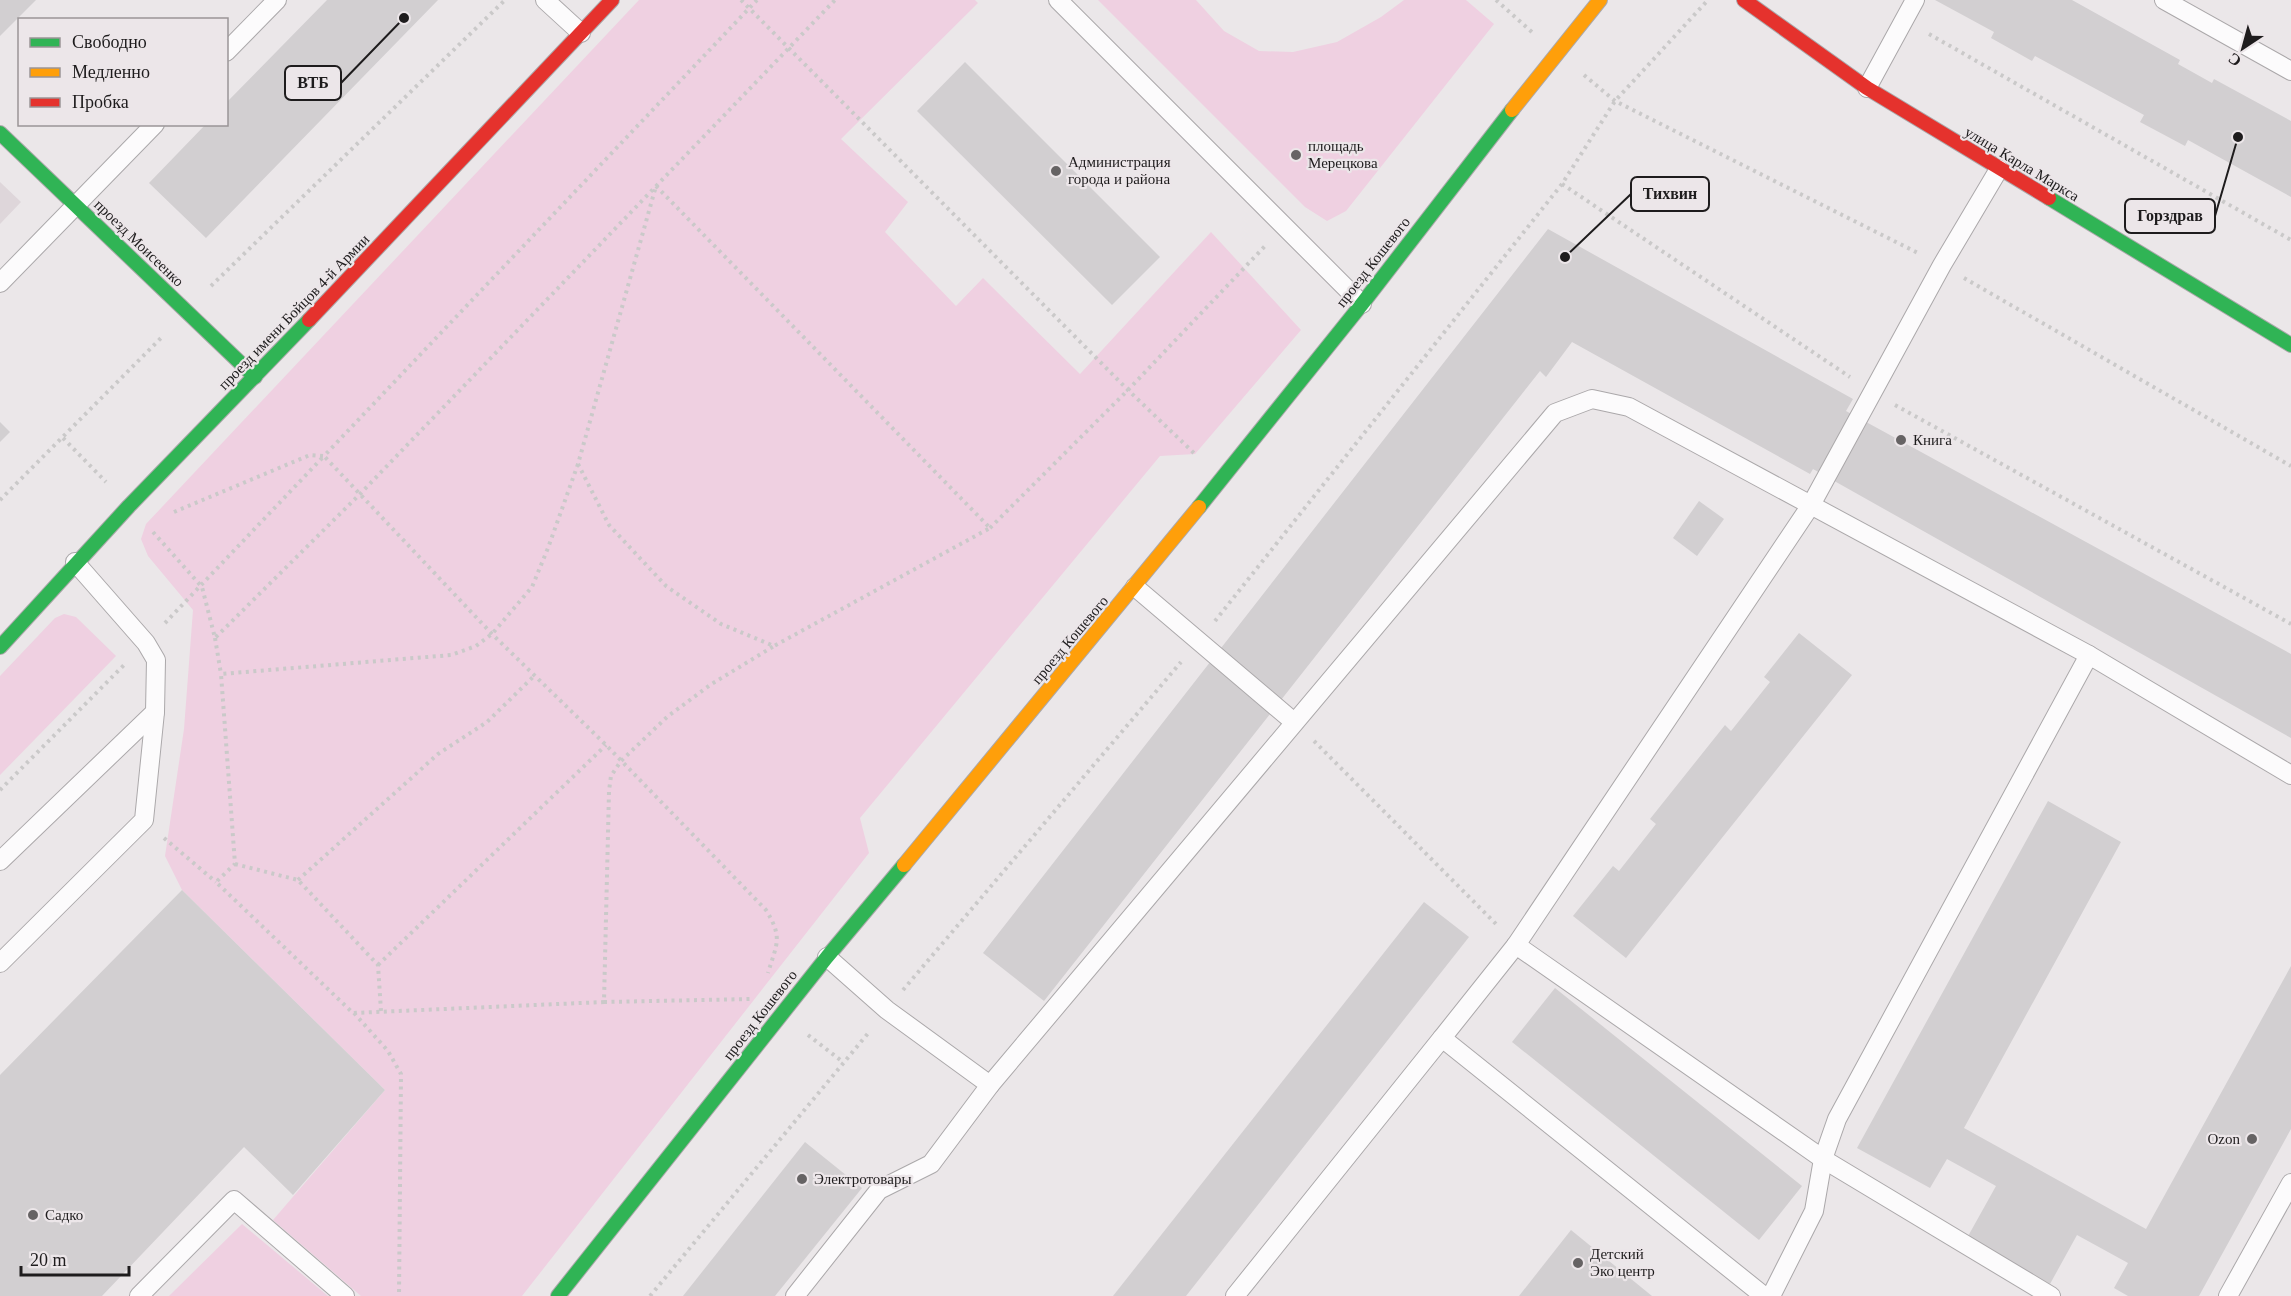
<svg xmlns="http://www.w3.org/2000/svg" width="2291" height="1296" viewBox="0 0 2291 1296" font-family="'Times New Roman',serif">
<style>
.built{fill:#ded6da}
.green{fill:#efd0e1}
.building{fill:#d2cfd1}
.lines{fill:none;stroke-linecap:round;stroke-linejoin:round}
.lane-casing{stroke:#aba8aa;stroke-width:20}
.fast-casing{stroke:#aba8aa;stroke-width:16}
.slow-casing{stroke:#aba8aa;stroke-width:16}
.jam-casing{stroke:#aba8aa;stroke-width:16}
.path{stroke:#cac9c9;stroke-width:4;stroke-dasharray:3 4.5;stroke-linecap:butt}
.lane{stroke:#fcfbfc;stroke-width:18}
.fast{stroke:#30b455;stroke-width:14}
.slow{stroke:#ff9f0a;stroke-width:14}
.jam{stroke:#e5322d;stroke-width:14}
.poi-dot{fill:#666364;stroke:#ece6e9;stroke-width:2}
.labels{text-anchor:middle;stroke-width:4.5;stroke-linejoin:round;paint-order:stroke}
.poi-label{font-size:15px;fill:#1e1c1d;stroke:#ece6e9;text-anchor:start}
.street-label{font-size:15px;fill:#1e1c1d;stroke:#ece6e9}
.leader{fill:none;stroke:#1e1c1d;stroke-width:2}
.callout-dot{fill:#1e1c1d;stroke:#ece6e9;stroke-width:2}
.callout{fill:#ece6e9;stroke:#1e1c1d;stroke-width:2}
.callout-label{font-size:16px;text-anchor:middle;font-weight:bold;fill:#1e1c1d}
</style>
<rect width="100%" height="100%" fill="#ebe7e9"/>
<polygon class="built" points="0,182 21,202 0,224"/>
<g class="green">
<polygon points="639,0 975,0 978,3 841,139 908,202 885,232 956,306 983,278 1080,374 1211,232 1301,330 1195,454 1160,456 860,818 869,853 522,1296 361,1296 273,1220 385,1090 182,890 165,856 184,729 193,610 148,556 141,539 146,524"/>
<polygon points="1098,0 1196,0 1224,31 1259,51 1293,52 1337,42 1381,17 1404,0 1466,0 1494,24 1346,211 1327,221 1305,207"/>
<polygon points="64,614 76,617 116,656 0,775 0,676 55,618"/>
<polygon points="242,1224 328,1296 169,1296"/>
</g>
<g class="building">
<polygon points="0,0 36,0 0,36"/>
<polygon points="327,0 438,0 206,238 149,183 206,124 226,124 226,103"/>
<polygon points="1935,0 2072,0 2180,60 2178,64 2212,83 2214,79 2291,121 2291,197 2188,140 2185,146 2140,122 2144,115 2035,56 2032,61 1991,38 1994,32"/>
<polygon points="965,62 1160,257 1112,305 917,111"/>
<polygon points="1548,229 1853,399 1846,411 2291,654 2291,738 1813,469 1810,474 1572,342 1546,377 1540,371 1044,1001 983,953"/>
<polygon points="0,422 10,432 0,442"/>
<polygon points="1699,501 1724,519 1697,556 1673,538"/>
<polygon points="1799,633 1852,675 1626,958 1573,916 1613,866 1619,871 1656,824 1650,819 1725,725 1731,731 1770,682 1764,677"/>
<polygon points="2048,801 2121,842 1964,1128 2146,1229 2291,966 2291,1129 2199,1296 2128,1296 2114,1288 2128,1263 2077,1235 2050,1284 1967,1238 1996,1186 1947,1159 1930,1188 1857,1148"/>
<polygon points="182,890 385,1090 293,1195 244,1147 102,1296 0,1296 0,1075"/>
<polygon points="1424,902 1469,937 1186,1296 1113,1296"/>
<polygon points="1555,988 1802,1186 1759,1240 1512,1042"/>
<polygon points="805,1142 862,1188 775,1296 683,1296"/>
<polygon points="1571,1230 1652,1296 1519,1296"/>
</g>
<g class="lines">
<defs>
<g id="lane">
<polyline points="545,0 581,33"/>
<polyline points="1058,0 1362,304"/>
<polyline points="2164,0 2291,71"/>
<polyline points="226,52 277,0"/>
<polyline points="1867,88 1915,0"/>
<polyline points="0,283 155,124"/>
<polyline points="1135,587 1294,722"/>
<polyline points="0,861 155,712 156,660 146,643 75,562"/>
<polyline points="1516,945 1823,1159 2051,1296"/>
<polyline points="0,963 144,820 155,712"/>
<polyline points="1442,1038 1516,945 1811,505 1942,265 1999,169"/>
<polyline points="990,1085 1555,413 1592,399 1629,407 2089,655"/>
<polyline points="139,1296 234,1200 345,1296"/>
<polyline points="795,1296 879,1190 931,1164 990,1085 887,1010 827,957"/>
<polyline points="1235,1296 1442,1038 1764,1296"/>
<polyline points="1771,1296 1814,1211 1823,1159 1837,1119 2089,655 2291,775"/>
<polyline points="2228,1296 2291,1183"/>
</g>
<g id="fast">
<polyline points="0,133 255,377"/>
<polyline points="2049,198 2291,345"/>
<polyline points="1199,507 1362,304 1512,110"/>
<polyline points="0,647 129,506 309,320"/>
<polyline points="558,1296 827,957 904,865"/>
</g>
<g id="slow">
<polyline points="1512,110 1600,0"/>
<polyline points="904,865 1199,507"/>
</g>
<g id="jam">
<polyline points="1744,0 1867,88 2049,198"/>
<polyline points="309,320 612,0"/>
</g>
</defs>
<use href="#lane" class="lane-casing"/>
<use href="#fast" class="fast-casing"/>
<use href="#slow" class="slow-casing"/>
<use href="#jam" class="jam-casing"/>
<g class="path">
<polyline points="741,0 1128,390 1196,455"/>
<polyline points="1496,0 1532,32"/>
<polyline points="1929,34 2291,240"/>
<polyline points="1584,75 1615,101 1918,253"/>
<polyline points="1562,184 1850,377"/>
<polygon points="656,186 990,528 774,646 721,624 666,586 609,525 578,464"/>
<polyline points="1964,278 2291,466"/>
<polyline points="211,286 505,0"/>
<polyline points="1895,405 2291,624"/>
<polyline points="63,438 106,482"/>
<polyline points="578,464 548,548 532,587 492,634 476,646 451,655 221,674 235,864 216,882 353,1013 604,1002 609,791 611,776 621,761 667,717 710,685 774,646"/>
<polyline points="0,500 162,337"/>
<polyline points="174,512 310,455 324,456 757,0"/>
<polyline points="990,528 1128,390 1266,245"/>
<polyline points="153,532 202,587 215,638 360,494 835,0"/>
<polyline points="1215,621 1562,184 1615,101 1708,0"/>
<path d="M165,623l159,-167 168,178 114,111 160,165c17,28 11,33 2,63"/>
<polyline points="215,638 221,674"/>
<polyline points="1314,741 1497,925"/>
<polyline points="0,790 126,663"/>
<polyline points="164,838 216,882"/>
<polyline points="235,864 298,880 378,965 381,1011"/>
<polyline points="298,880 438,754 487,722 535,675"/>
<polyline points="378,965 606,745"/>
<polyline points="903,990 1181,662"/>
<polyline points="604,1002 750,999"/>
<polyline points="354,1013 388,1051 401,1074 399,1296"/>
<polyline points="808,1035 843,1062"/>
<polyline points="650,1296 870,1031"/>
</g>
<use href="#lane" class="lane"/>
<use href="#fast" class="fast"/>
<use href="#slow" class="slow"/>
<use href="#jam" class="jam"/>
</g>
<g class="poi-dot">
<circle cx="1296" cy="155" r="6"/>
<circle cx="1056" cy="171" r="6"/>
<circle cx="1901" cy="440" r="6"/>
<circle cx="2252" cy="1139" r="6"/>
<circle cx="802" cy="1179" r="6"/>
<circle cx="33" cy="1215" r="6"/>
<circle cx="1578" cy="1263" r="6"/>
</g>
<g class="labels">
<g class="poi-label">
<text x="1308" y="151">площадь<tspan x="1308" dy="17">Мерецкова</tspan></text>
<text x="1068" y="167">Администрация<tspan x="1068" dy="17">города и района</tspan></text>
<text x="1913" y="445">Книга</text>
<text x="2240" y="1144" text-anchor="end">Ozon</text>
<text x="814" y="1184">Электротовары</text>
<text x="45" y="1220">Садко</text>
<text x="1590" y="1259">Детский<tspan x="1590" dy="17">Эко центр</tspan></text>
</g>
<g class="street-label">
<text transform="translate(2022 164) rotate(31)" y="5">улица Карла Маркса</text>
<text transform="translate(139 243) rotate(44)" y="5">проезд Моисеенко</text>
<text transform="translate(1373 262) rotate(-52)" y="5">проезд Кошевого</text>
<text transform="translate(294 312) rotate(-46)" y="5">проезд имени Бойцов 4-й Армии</text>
<text transform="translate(1070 640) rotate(-50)" y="5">проезд Кошевого</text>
<text transform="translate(760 1015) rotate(-52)" y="5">проезд Кошевого</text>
</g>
</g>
<path class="leader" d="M404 18L341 83M1565 257L1631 194M2238 137L2215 216"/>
<g class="callout-dot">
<circle cx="404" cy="18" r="6"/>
<circle cx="1565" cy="257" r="6"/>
<circle cx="2238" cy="137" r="6"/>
</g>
<g class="callout">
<rect x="285" y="66" width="56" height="34" rx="6"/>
<rect x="1631" y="177" width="78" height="34" rx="6"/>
<rect x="2125" y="199" width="90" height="34" rx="6"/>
</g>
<g class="callout-label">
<text x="313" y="88">ВТБ</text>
<text x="1670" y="199">Тихвин</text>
<text x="2170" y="221">Горздрав</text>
</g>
<rect x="18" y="18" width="210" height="108" fill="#ece6e9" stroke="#9a9597" stroke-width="1.5"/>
<rect x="30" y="38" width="30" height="9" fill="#30b455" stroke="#9a9597" stroke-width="1.5"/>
<text x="72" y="48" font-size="18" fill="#1e1c1d">Свободно</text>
<rect x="30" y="68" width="30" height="9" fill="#ff9f0a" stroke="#9a9597" stroke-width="1.5"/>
<text x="72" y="78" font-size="18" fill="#1e1c1d">Медленно</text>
<rect x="30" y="98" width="30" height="9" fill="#e5322d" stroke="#9a9597" stroke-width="1.5"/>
<text x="72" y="108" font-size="18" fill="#1e1c1d">Пробка</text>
<g transform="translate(2243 48) rotate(216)" stroke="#ece6e9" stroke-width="4.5" paint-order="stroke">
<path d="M0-4.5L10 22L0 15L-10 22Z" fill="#1e1c1d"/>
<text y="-9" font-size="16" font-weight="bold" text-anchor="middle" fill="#1e1c1d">С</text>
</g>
<path d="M21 1266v9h108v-9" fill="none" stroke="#1e1c1d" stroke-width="3"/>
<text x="30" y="1266" font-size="18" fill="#1e1c1d" stroke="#ece6e9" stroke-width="4.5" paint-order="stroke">20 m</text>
</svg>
